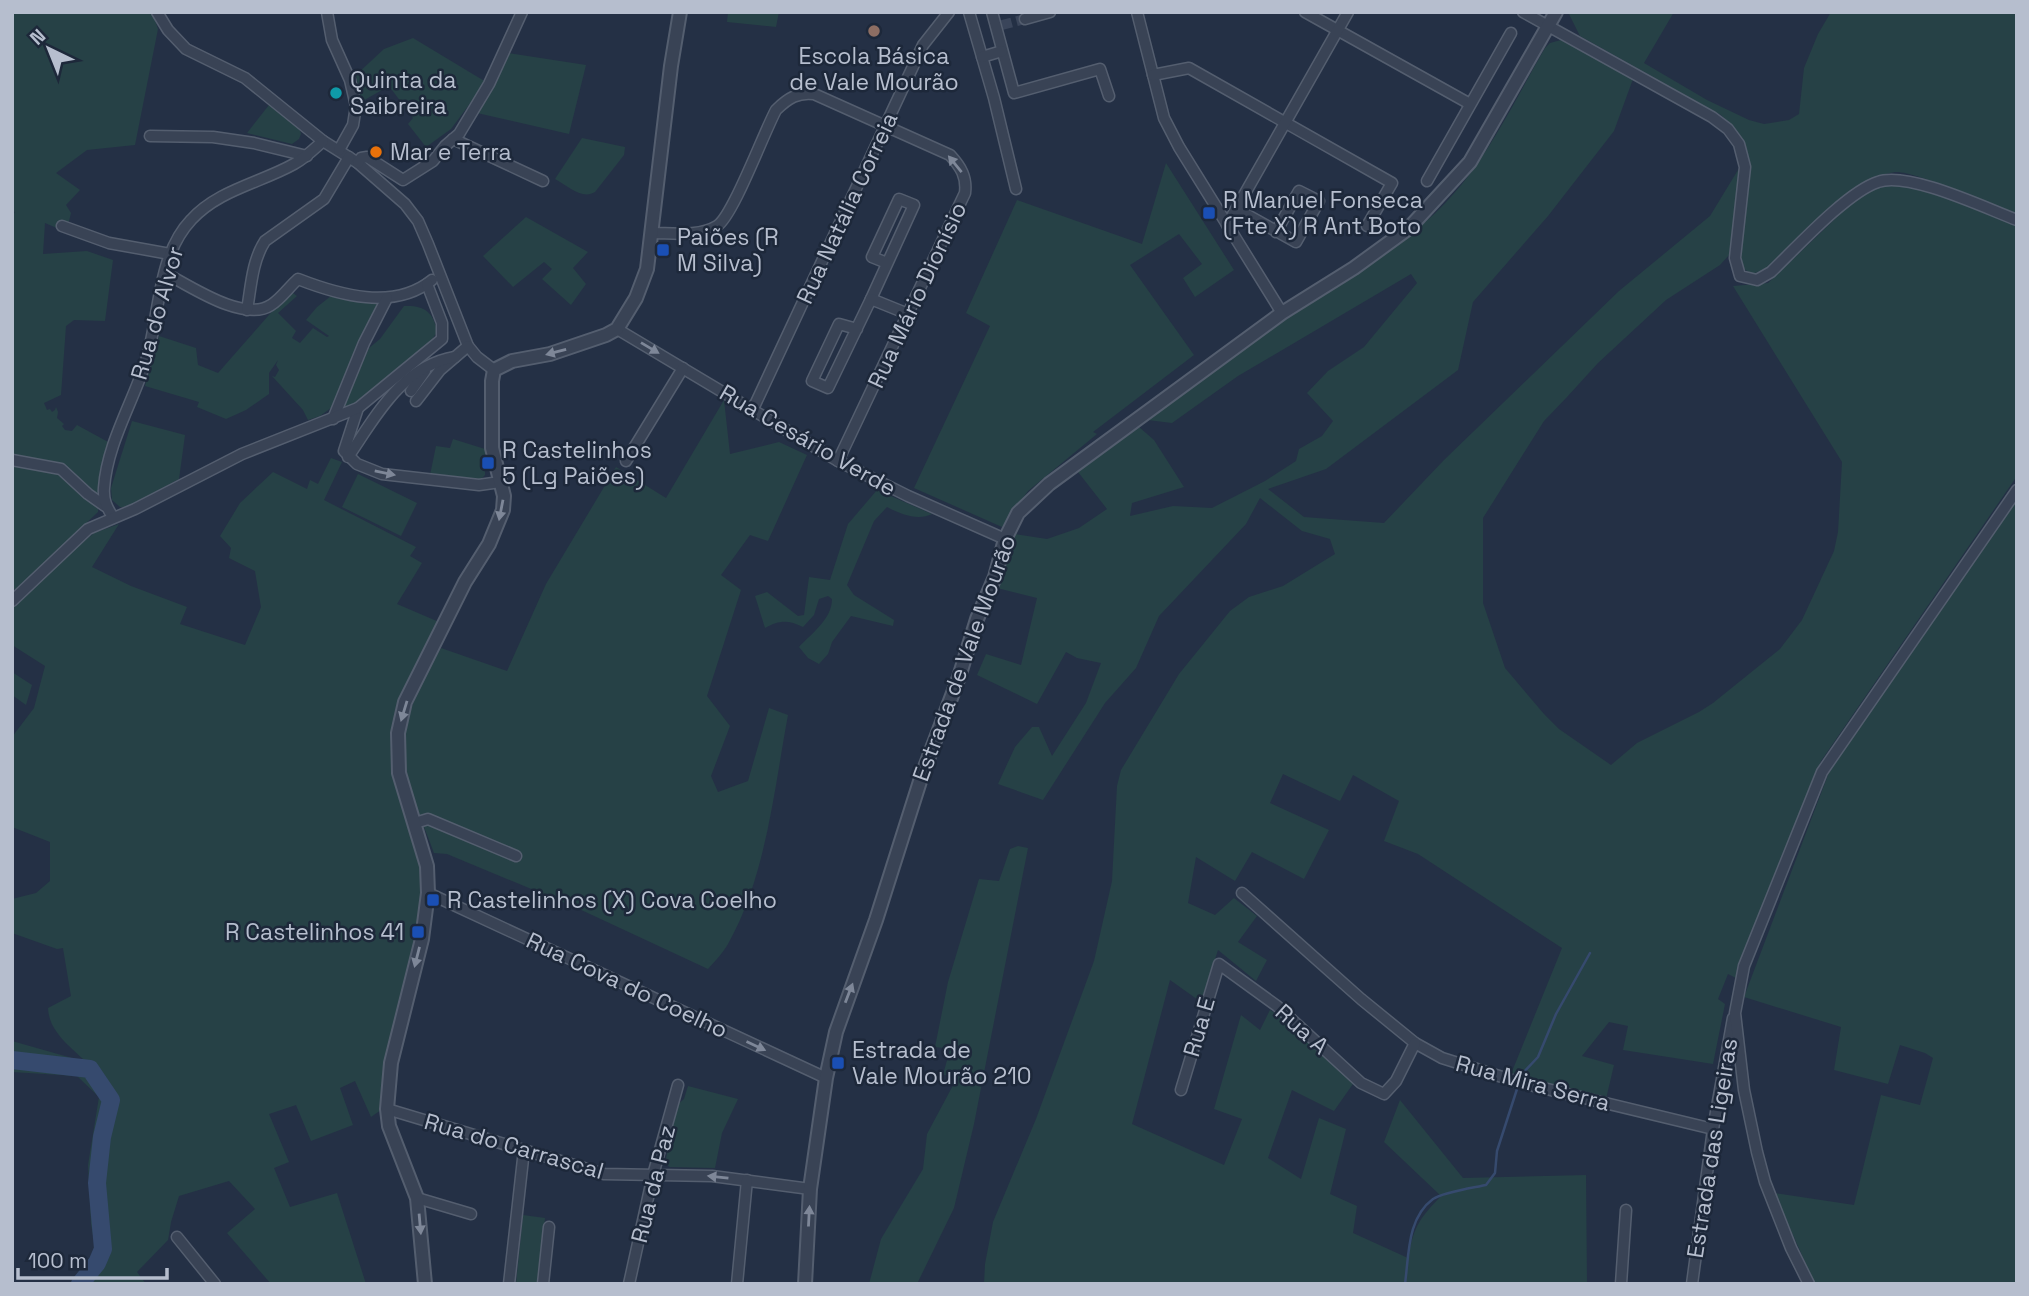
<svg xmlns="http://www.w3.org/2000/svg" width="2029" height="1296" viewBox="0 0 2029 1296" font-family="'Space Grotesk',sans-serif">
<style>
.green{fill:#264146}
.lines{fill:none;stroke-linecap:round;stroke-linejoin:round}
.stream{stroke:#364a6e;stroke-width:2.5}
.river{stroke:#364a6e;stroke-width:18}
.minor-tunnel{stroke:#3a455a;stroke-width:10;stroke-dasharray:10 5;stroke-linecap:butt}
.minor-casing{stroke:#545e6f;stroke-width:13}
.tertiary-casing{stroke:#545e6f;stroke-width:16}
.minor{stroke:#394355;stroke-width:10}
.tertiary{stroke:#394355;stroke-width:12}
.oneway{fill:#7e8798}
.education-dot{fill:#8d6e63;stroke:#1d283a;stroke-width:2.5}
.culture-dot{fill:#0f9aa8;stroke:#1d283a;stroke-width:2.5}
.food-dot{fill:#e8710a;stroke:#1d283a;stroke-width:2.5}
.transit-dot{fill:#1a4fb4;stroke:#1d283a;stroke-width:2.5}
.labels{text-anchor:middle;stroke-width:5;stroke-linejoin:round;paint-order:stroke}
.poi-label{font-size:23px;fill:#b6bece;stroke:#1d283a;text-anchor:start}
.street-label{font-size:23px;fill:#b6bece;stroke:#1d283a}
</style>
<rect width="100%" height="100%" fill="#243045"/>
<g class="green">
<polygon points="12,12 152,12 158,29 135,145 87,150 56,173 80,190 66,205 71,213 68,225 59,229 45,223 43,254 87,251 113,260 105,321 74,320 66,326 61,395 44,403 47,410 50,409 52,412 55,410 56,407 58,412 57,418 64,424 62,426 65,430 72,431 77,425 110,443 100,491 97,493 94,493 65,467 12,456 12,216 15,212 12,211"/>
<polygon points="728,12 779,12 776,27 727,22"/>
<path d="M1568,12h106l-30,51 63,37 42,20 15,4 25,-4 10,-6 5,-46 14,-34 13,-22h186v202c-22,-8 -104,-44 -122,-42 -45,6 -93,65 -126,96l-17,6 -8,-5 -5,-12 4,-113 -10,-17 -12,-12 -141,-79z"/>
<polygon points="413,38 486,82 451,129 426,147 408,124 413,118 389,86 361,102 356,75 384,49"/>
<path d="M1561,40l72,39 -19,52 -66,85 -75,86 -15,68 -132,99 -58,20 36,28 80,6 60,-63 175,-169 91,-75 31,-51 -11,89 -10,11 -54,35 -68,63 -31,34 -23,24 -61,97v85l22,65 39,46 15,15 52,36 26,-22 62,-31 14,-9 67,-54 22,-29 32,-69 4,-19 4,-70 -109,-176 35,-3 89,-85c16,-9 33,-16 53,-13l107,39v252l-196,285 -71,176 -14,41 -8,-4 -10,25 7,5 -12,60 -90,-14 5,-24 -19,-4 -27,34 32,9 -8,34 -95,-25 51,-126 -144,-94 -34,-13 15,-40 -46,-26 -13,26 -57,-27 -13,29 59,27 -25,49 -52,-27 -17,29 -39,-24 -8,46 27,12 19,-17 23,18 -19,26 29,18 -11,21 -38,-31 -17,52 -31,-22 -38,144 92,41 18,-46 -28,-10 27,-94 19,15 10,-20 20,12 65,59 -21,30 -42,-21 -24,68 33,21 18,-61 27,11 -16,65 27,12 -4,27 55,25c6,-32 11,-39 33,-62l-57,-54 16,-42 63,78 123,-3 1,109h-603l1,-20 8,-42 43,-103 58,-158 18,-80 5,-95 4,-16 58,-96 51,-63 19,-14 34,-11 52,-32 -5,-15 -28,-8 -42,-33 -14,26 -87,92 -23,52 -31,35 -62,97 -45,-16 17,-37 17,-20h7l13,29 34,-53 15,-40 -24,-5 -11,-6 -29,52 -60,-29 9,-21 35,11 16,-67 -40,-10 17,-54 33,5 32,-11 28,-19 -29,-37 61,-45 15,13 30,47 -52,16 -2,13 43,-10 39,2 53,-27 31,-20 3,-12 23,-13 11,-15 -26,-28 21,-22 36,-24 53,-64 -6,-9 -173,102 -66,47 -24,-3c49,-36 96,-75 146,-108 60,-39 122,-71 168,-128 33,-41 57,-91 83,-136l5,-5z"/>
<polygon points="508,53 586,65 569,134 477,113"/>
<polygon points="269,105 300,130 301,134 299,139 292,144 247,133"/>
<path d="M582,138l43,9 -1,8 -29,37c-13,8 -27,-6 -40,-13z"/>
<polygon points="1166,163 1234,270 1195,297 1183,278 1202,264 1179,234 1130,265 1194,355 1093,432 1097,434 1028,491 1002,527 914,488 990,326 966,313 1017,200 1142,244"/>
<polygon points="526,217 588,252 573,268 586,284 571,305 542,279 552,269 544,262 513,287 483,256"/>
<polygon points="290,291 297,296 278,313 296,331 292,338 300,343 313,328 327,337 329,336 306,320 317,307 331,296 379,302 361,339 335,405 320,416 308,420 303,410 272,376 275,377 279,370 276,365 278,360 269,373 269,394 246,410 226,419 197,407 199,402 145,386 159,336 196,348 198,365 218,373"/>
<path d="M404,306c20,-1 30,6 33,26l-6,9 -77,63 -12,6 27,-62 11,-9z"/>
<path d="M724,400l6,54 49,-12 28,13 -39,86 -18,-6 -29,40 20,15 -34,106 23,30 -19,50 7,16 30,-11 21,-73 19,7c-14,75 -22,162 -60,229 -5,9 -13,17 -20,25l-131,-61 -130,-54 -13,-1c-10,-28 -25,-58 -29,-88 -6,-43 15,-81 36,-117l66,23 39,-87 70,-117 50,31z"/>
<polygon points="132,421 185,435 179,479 126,508 120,507 112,500 111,488"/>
<polygon points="453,439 485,449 485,475 479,481 430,475 436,446 450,448"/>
<path d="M331,458l11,4 -18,38 92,47 -6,9 12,7 -25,41 42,18 -42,84 -5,21 2,48 27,89 1,32 -5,36 -36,178 -10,7 -16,-36 -15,7 13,37 -42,16 -15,-36 -27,9 20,48 -15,6 16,39 47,-14 29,91h-95l-44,-51 28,-24 -26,-28 -50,15 -8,26 -3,18 -31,32 9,12h-77l22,-28 4,-9 -4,-23 -3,-59 11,-68 -22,-21 -65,-4v-31l74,21c-16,-16 -37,-30 -38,-54l23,-12 -8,-48 -6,1 -45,-16v-34l24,-6 14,-12v-39l-38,-15v-90l22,-29 11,-42 -33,-21v-37l66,-62 16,-13 25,-9 -27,43 39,19 56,21 -7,17 65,21 16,-38 -6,-36 -26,-13 2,-10 -11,-12 20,-33 33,-31 34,17 3,-9 8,4z"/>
<polygon points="12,464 59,472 98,509 98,512 16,589 12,589"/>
<polygon points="358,474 417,503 401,536 342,507"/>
<path d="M877,490l55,24c-14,7 -32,0 -45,-7l-13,14 -27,64 7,10 40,25 -1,6 -42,-10 -19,26 -4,12 -9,10 -11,-6 -9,-11c13,-14 33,-28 33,-48l-4,-3 -9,3 -5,16 -11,12c-15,-7 -23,-7 -38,1l-10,-32 12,-4 31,24 6,-1 5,-38 21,3 18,-56z"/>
<polygon points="2017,497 2017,1284 1815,1284 1774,1193 1854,1205 1881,1095 1920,1105 1933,1058 1925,1053 1900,1045 1888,1084 1834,1070 1841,1027 1744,997 1831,767"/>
<polygon points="12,672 32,685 26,705 12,695"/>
<polygon points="1018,846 1028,848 974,1124 954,1208 917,1284 869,1284 881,1239 923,1169 927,1134 958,1076 943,1075 950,1049 935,1047 948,982 979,879 999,881 1010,849"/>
<polygon points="688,1086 738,1099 722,1133 715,1168 670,1167 665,1164 676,1106 684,1099"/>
<polygon points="523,1215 545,1218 538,1284 516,1284"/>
</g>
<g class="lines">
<g class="stream">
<polyline points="1521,1075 1538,1057 1556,1014 1590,953"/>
<path d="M1405,1284c4,-29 2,-66 28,-85 11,-7 39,-11 53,-14l9,-12 2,-22 20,-62"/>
</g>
<polyline class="river" points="12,1060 90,1069 111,1100 102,1137 97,1183 103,1249 97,1263 80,1284"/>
<polyline class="minor-tunnel" points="1002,25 1025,19"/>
<defs>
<g id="minor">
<polyline points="157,12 168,30 186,49 245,78 323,141 358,163 405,204 418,221 428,244 468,346 477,357 494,370"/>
<polyline points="327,12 332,40 350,80 356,106 353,125 339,150"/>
<polyline points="969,12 994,98 1016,189"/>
<polyline points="992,12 1014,93 1100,69 1109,96"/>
<polyline points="1137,12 1164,118 1179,147 1282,313"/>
<polyline points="1305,12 1470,104"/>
<path d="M1523,12l189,105 16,12 11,15 6,23 -10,91 5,18 17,4 14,-8c25,-24 76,-80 107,-90 30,-11 107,26 139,38"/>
<polyline points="1025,19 1050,12"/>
<polyline points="982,57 1002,51"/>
<polyline points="1153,75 1189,68 1392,183 1367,226"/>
<polyline points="150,136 213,137 254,143 307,156"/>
<polyline points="453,139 543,181"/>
<polyline points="358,163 361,158 367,157 403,180 433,161 445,146 459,134 489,84 522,12"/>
<polyline points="1427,181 1511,33"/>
<polyline points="1238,210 1296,242 1319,201 1299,191 1276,232"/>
<polyline points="1227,225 1348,12"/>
<polyline points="62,226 109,243 170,254"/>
<path d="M652,233c20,0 47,4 65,-7 16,-10 47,-94 59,-116 12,-12 22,-18 38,-16l136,61c11,12 17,22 15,38l-127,268"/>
<path d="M165,273c25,13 79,50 106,32 10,-6 18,-18 27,-26 41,16 96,32 134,1"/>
<polyline points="871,299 914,205 899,199 872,257 887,263"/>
<path d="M247,310c4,-23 5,-49 18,-69l59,-42 25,-42"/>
<polyline points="617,329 838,461 908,496 1005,539"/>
<polyline points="857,329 839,324 812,381 828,388 871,299 908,314"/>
<polyline points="411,391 425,371"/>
<polyline points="416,401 440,370 468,346"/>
<polyline points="358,408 344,451 357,464 382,474 479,485 500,482"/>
<polyline points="753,409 923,45 949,12"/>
<polyline points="333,419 364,343 387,298"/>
<path d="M348,457c28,-41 54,-91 107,-100"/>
<polyline points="12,460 61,469 88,494 105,506"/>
<polyline points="626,461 683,368"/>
<path d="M113,517c-6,-9 -10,-17 -9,-29 3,-44 29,-86 42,-127 14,-46 11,-105 45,-141 27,-30 69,-37 103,-56 11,-6 20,-15 29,-23"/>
<polyline points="12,601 88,529 135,509 242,454 358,408 442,339 442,323 427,284"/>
<polyline points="415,823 428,819 516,856"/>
<polyline points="428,893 826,1078"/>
<polyline points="1242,893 1361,999 1415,1043 1442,1058 1518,1082 1713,1129"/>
<polyline points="1181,1090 1219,964 1277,1006 1361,1083 1384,1094 1396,1081 1415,1043"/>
<polyline points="387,1109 604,1174 712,1176 810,1189"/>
<polyline points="417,1198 471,1214"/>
<polyline points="177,1237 215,1284"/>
<polyline points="509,1284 524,1150"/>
<polyline points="543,1284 549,1227"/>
<polyline points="629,1284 653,1175 678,1085"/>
<polyline points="737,1284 747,1180"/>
<polyline points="1621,1284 1626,1210"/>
<polyline points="1692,1284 1713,1129 1733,1018"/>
<polyline points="1809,1284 1791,1248 1765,1182 1757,1152 1744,1090 1735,1013 1744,966 1822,772 2017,490"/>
</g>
<g id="tertiary">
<polyline points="425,1284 417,1198 389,1126 387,1109 391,1063 422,939 428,893 427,866 399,773 398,733 405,702 465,582 489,544 503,510 504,496 492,448 492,381 494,370 512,361 550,354 606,335 617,329 636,298 647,269 671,66 680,12"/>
<polyline points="805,1284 810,1189 826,1078 836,1032 876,920 922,775 959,677 977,619 995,577 1005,539 1018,513 1049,484 1282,313 1354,268 1409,228 1470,162 1556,12"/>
</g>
</defs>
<use href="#minor" class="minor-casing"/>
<use href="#tertiary" class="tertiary-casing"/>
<use href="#minor" class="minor"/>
<use href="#tertiary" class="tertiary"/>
</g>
<defs><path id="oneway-solid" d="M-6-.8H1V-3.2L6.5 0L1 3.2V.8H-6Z" transform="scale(1.75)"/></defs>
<g class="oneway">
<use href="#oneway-solid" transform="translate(955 164) rotate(-129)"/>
<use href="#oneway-solid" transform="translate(650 348) rotate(31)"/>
<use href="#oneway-solid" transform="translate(556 352) rotate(165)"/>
<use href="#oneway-solid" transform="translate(385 473) rotate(12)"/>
<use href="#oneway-solid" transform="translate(501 510) rotate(101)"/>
<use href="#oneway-solid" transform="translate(404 711) rotate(107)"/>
<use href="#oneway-solid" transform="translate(417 957) rotate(104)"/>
<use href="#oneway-solid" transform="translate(849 993) rotate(-69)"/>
<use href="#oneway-solid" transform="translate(756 1046) rotate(25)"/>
<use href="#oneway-solid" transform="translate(718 1177) rotate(-174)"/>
<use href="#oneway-solid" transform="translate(809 1216) rotate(-87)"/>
<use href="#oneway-solid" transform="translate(420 1224) rotate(85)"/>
</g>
<circle class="education-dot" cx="874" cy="31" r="7"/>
<circle class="culture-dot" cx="336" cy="93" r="7"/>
<circle class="food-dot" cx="376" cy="152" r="7"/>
<g class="transit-dot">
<rect x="1202" y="206" width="14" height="14" rx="3.5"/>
<rect x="656" y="243" width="14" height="14" rx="3.5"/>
<rect x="481" y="456" width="14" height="14" rx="3.5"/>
<rect x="426" y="893" width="14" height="14" rx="3.5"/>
<rect x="411" y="925" width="14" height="14" rx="3.5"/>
<rect x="831" y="1056" width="14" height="14" rx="3.5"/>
</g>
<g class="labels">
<g class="poi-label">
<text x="874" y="64" text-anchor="middle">Escola Básica<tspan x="874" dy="26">de Vale Mourão</tspan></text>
<text x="350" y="88">Quinta da<tspan x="350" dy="26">Saibreira</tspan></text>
<text x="390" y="160">Mar e Terra</text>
<text x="1223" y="208">R Manuel Fonseca<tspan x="1223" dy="26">(Fte X) R Ant Boto</tspan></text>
<text x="677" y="245">Paiões (R<tspan x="677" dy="26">M Silva)</tspan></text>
<text x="502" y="458">R Castelinhos<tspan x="502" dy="26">5 (Lg Paiões)</tspan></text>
<text x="447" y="908">R Castelinhos (X) Cova Coelho</text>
<text x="404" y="940" text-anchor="end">R Castelinhos 41</text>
<text x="852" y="1058">Estrada de<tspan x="852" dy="26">Vale Mourão 210</tspan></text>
</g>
<g class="street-label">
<text transform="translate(847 208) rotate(-65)" y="8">Rua Natália Correia</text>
<text transform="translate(917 295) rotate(-65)" y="8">Rua Mário Dionísio</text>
<text transform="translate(157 313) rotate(-74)" y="8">Rua do Alvor</text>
<text transform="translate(808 440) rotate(30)" y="8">Rua Cesário Verde</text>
<text transform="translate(964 658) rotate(-70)" y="8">Estrada de Vale Mourão</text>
<text transform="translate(627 985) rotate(25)" y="8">Rua Cova do Coelho</text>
<text transform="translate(1199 1027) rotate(-74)" y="8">Rua E</text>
<text transform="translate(1302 1029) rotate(42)" y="8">Rua A</text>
<text transform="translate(1533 1083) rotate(15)" y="8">Rua Mira Serra</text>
<text transform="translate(514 1146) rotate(16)" y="8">Rua do Carrascal</text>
<text transform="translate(1712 1148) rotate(-81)" y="8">Estrada das Ligeiras</text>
<text transform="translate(653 1184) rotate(-76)" y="8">Rua da Paz</text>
</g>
</g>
<rect width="2029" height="1296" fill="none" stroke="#b6bece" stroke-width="28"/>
<g transform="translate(49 49) rotate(317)" stroke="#1d283a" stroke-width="5" paint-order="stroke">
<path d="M0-5L12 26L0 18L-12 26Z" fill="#b6bece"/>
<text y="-10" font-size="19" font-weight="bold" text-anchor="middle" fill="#b6bece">N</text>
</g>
<path d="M18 1268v10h149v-10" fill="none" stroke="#b6bece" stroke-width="3.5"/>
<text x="28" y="1268" font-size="21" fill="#b6bece" stroke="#1d283a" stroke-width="5" paint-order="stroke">100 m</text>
</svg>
